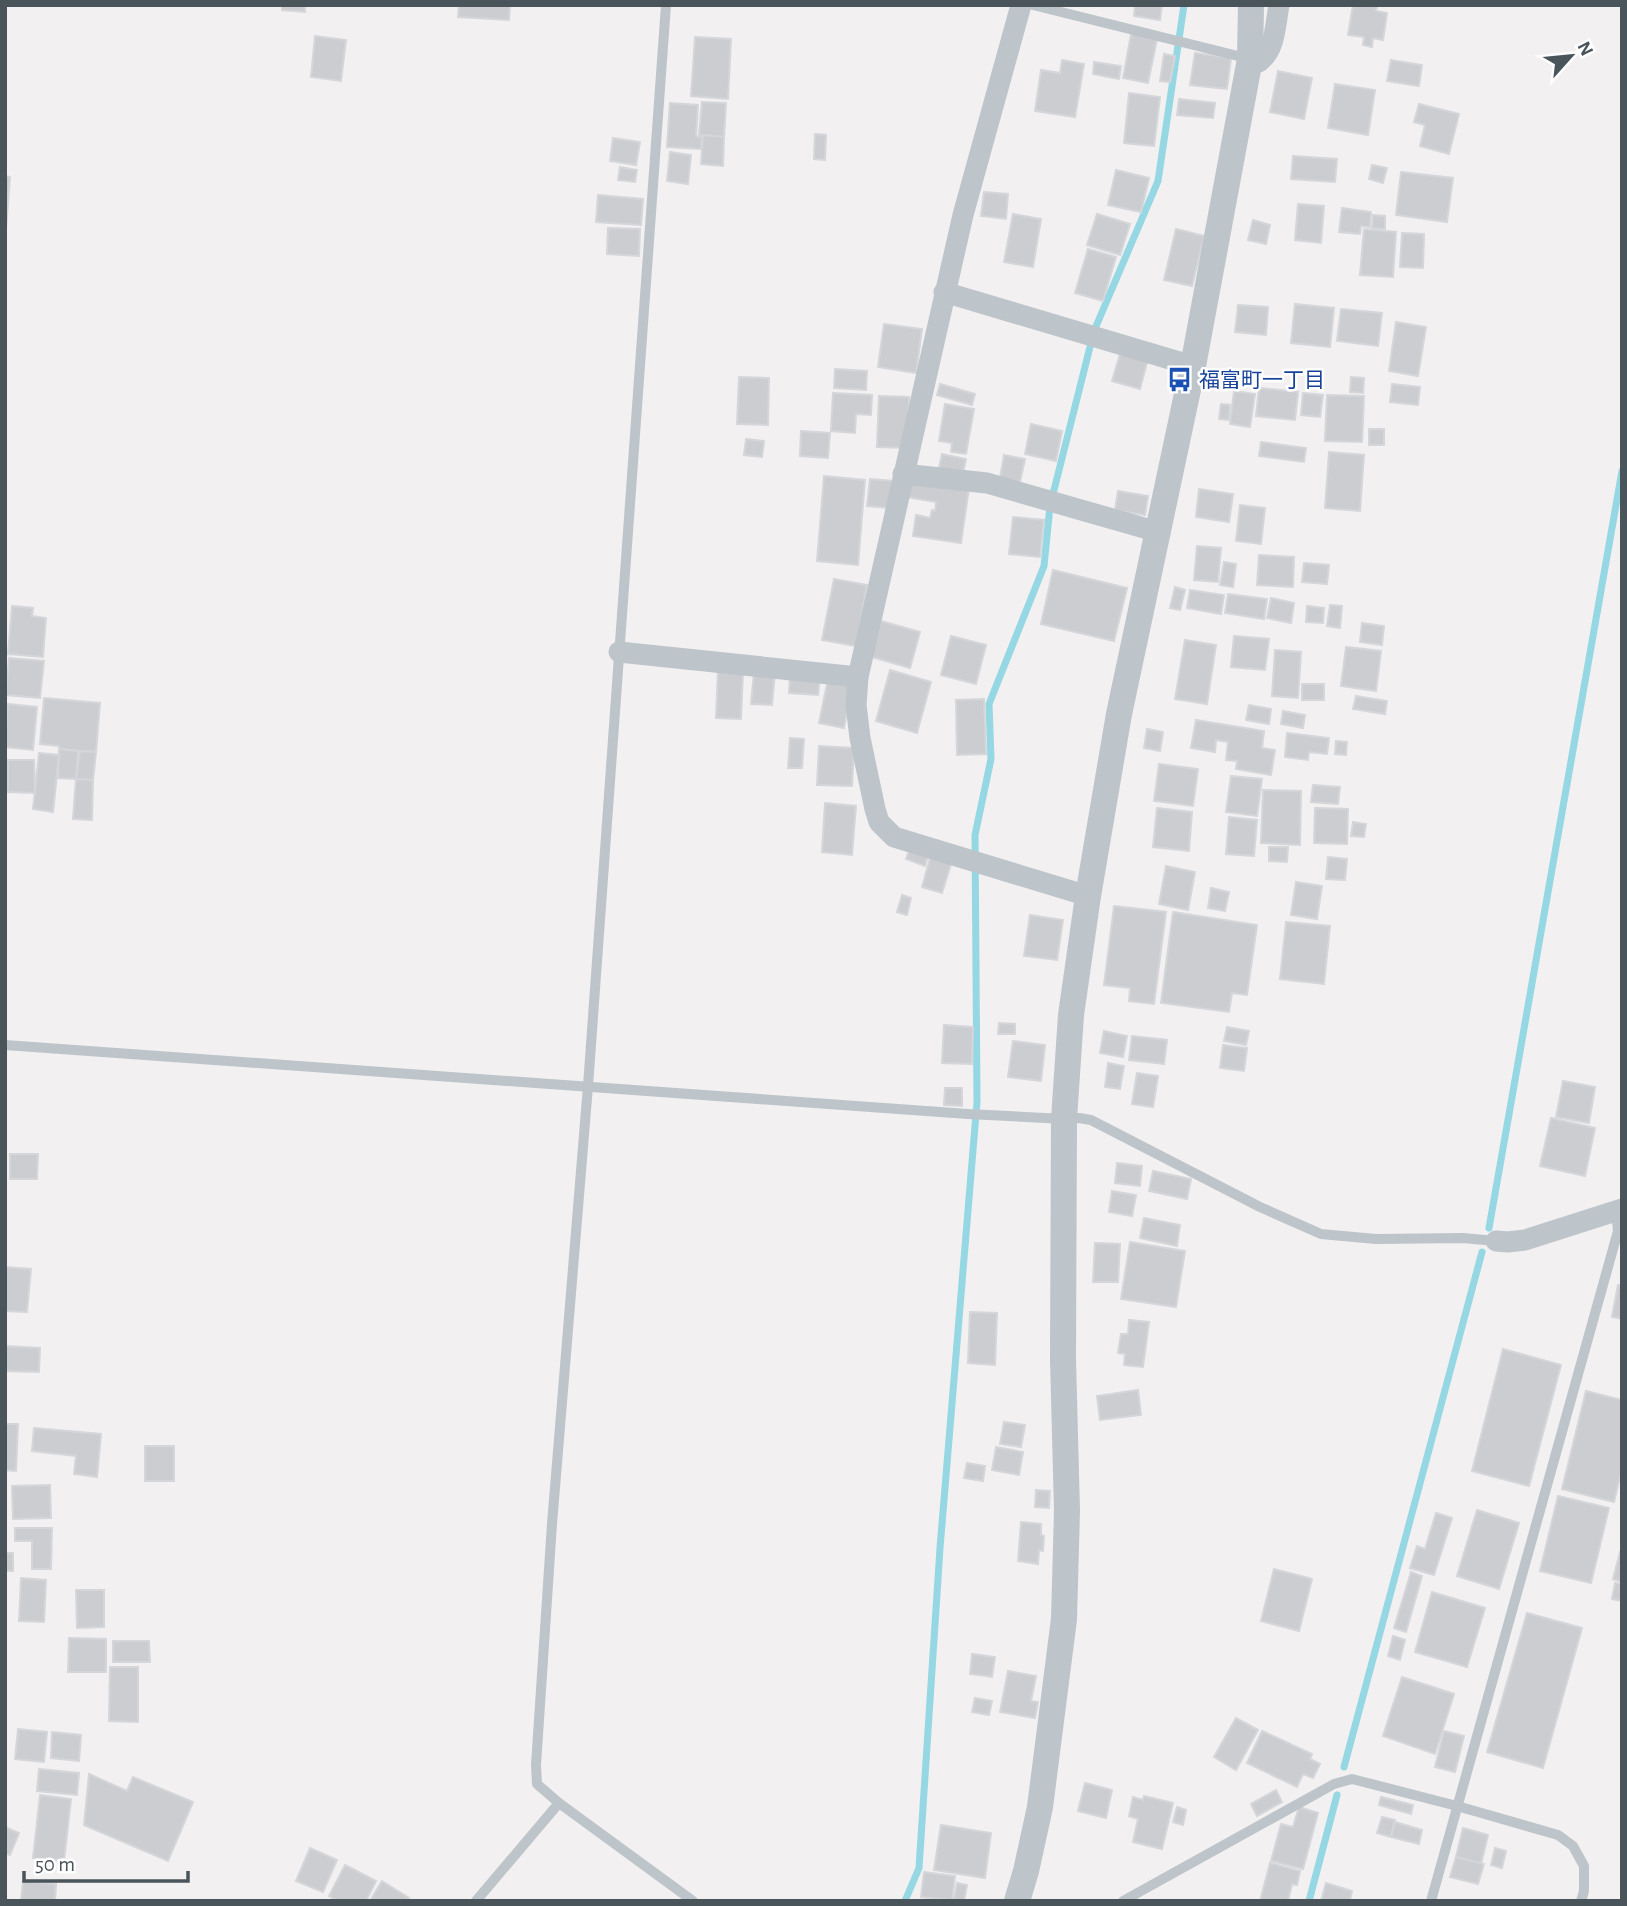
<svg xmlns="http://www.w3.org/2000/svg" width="1627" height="1906" viewBox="0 0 1627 1906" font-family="'Alegreya Sans','Noto Sans JP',sans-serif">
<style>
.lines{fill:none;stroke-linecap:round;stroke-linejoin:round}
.stream{stroke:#95d7e2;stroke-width:7}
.building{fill:#cbcdd1;stroke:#d4d6da;stroke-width:2}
.service{stroke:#bdc4ca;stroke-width:10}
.minor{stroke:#bdc4ca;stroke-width:21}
.tertiary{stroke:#bdc4ca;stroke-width:26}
.labels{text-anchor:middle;stroke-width:5;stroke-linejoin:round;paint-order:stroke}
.transit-label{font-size:21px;fill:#164399;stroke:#fff;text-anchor:start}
</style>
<rect width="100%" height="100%" fill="#f2f0f0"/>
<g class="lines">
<g class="stream">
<polyline points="1489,1228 1622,471"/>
<polyline points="1344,1767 1482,1252"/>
<polyline points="905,1901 919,1868 940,1548 977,1102 975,835 991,759 989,704 1044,566 1050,506 1094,331 1158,181 1184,5"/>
<polyline points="1309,1901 1337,1795"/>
</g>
</g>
<g class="building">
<polygon points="282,5 305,5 305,12 282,10"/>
<polygon points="459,5 510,5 509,20 458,17"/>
<polygon points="1135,5 1162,5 1160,20 1134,16"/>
<polygon points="1353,5 1377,5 1376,11 1387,13 1383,40 1373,38 1372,47 1363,45 1364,37 1348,35"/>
<polygon points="1132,29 1158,34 1148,83 1123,78"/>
<polygon points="315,36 346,40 341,81 311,77"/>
<polygon points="695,37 731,39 728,99 691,96"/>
<polygon points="1195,53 1231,58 1227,89 1190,85"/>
<polygon points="1164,54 1175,56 1170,82 1160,81"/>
<polygon points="1062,60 1084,64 1075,117 1035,111 1041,70 1060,73"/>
<polygon points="1391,60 1422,65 1419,86 1387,81"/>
<polygon points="1094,62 1121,66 1119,79 1093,74"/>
<polygon points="1278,71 1312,78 1304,119 1270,112"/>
<polygon points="1335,84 1375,90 1368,135 1328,128"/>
<polygon points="1129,93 1160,97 1154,146 1124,143"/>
<polygon points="1179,99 1215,103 1213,118 1177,115"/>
<polygon points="702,102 726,103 724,137 699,135"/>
<polygon points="670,103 698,105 696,136 702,137 701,149 667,147"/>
<polygon points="1419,104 1459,114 1449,154 1420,146 1425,125 1414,122"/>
<polygon points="815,134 826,135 825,160 814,159"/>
<polygon points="703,135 724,137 723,166 701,164"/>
<polygon points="613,138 640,142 636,165 610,161"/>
<polygon points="670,152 691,155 688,184 667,181"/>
<polygon points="1293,156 1337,159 1335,182 1291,179"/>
<polygon points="1372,165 1387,168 1383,183 1369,179"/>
<polygon points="620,167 637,170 635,182 618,180"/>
<polygon points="1116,170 1149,178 1141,212 1108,205"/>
<polygon points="1401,172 1453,178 1447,222 1396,215"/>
<polygon points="5,176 10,177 6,229 5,229"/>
<polygon points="984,192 1008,194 1006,219 981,216"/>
<polygon points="598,195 643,199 641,225 596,222"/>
<polygon points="1298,204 1324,206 1321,243 1295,240"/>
<polygon points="1342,208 1371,212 1370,227 1361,226 1360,234 1339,232"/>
<polygon points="1013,214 1041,219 1033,267 1004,262"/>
<polygon points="1097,214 1130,224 1120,255 1087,245"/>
<polygon points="1373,215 1385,216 1385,229 1372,228"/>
<polygon points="1253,220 1270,225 1266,244 1248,240"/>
<polygon points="608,228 640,229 639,256 607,254"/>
<polygon points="1176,229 1204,236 1192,286 1164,280"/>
<polygon points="1364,229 1396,232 1393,277 1360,275"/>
<polygon points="1402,233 1424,234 1423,268 1400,267"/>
<polygon points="1088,249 1116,257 1103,301 1075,293"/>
<polygon points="1295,304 1334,308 1330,347 1291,343"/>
<polygon points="1238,305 1268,307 1266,335 1235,332"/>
<polygon points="1341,309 1382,313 1378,346 1337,341"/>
<polygon points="1396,322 1426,327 1418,376 1389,371"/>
<polygon points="884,324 922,329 916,373 878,367"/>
<polygon points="1121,351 1148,359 1140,389 1112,381"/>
<polygon points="835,369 867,371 866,390 834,388"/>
<polygon points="739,377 769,378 768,425 737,424"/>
<polygon points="1351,377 1364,378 1363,393 1350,392"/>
<polygon points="940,384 975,394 972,405 937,395"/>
<polygon points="1392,384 1420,387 1418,405 1390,402"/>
<polygon points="1259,388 1298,392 1295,420 1256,416"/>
<polygon points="1234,391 1255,394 1250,427 1230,424"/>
<polygon points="833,393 872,395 871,415 856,414 855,433 831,431"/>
<polygon points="1303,393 1323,395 1320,417 1301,415"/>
<polygon points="1327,395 1364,396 1362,442 1325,441"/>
<polygon points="879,396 909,397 907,448 877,447"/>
<polygon points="945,404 974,409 966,454 951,452 952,443 939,441"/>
<polygon points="1221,404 1230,405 1229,420 1219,419"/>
<polygon points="1031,424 1062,431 1056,461 1025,454"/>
<rect x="1369" y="429" width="15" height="16"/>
<polygon points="801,431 830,433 828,458 800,456"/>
<polygon points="746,439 764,441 762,457 744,455"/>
<polygon points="1261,442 1306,448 1304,462 1259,456"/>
<polygon points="1329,452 1364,455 1360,511 1325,508"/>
<polygon points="942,454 966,459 963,473 939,468"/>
<polygon points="1004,455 1025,459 1020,482 1000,478"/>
<polygon points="824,476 865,480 858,565 817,561"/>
<polygon points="870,479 893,481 890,508 867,506"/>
<polygon points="909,479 969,488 961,543 913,536 916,515 930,518 932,510 935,511 936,502 906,497"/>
<polygon points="1199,489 1233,494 1229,522 1196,517"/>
<polygon points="1118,491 1148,496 1145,515 1115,510"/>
<polygon points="1240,505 1265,508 1261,544 1236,541"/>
<polygon points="1013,517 1044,520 1040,557 1009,554"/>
<polygon points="1197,546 1221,548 1218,582 1194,580"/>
<polygon points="1259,555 1294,557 1293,587 1257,585"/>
<polygon points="1224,562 1236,564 1233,587 1220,585"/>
<polygon points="1304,563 1329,565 1327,584 1302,582"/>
<polygon points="1053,570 1127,588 1114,641 1041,624"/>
<polygon points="834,579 867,585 856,646 822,640"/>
<polygon points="1175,587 1185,590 1180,610 1170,608"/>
<polygon points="1190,590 1224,595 1221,614 1187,608"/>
<polygon points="1228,594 1267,599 1264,619 1225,613"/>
<polygon points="1271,598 1294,603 1291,623 1267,618"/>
<polygon points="1330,605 1342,606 1340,628 1327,626"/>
<polygon points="12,606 33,608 32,616 46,618 43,657 8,654"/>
<polygon points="1307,606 1324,608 1323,623 1306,622"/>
<polygon points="881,621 920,632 910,668 872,657"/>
<polygon points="1362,623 1384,626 1382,645 1360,642"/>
<polygon points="951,636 986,645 976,684 941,675"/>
<polygon points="1234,636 1269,639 1265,670 1231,667"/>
<polygon points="1185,640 1216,645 1207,704 1175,699"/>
<polygon points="1346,647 1381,651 1376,691 1341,686"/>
<polygon points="1275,650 1301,652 1298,698 1272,696"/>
<polygon points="9,658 44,661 40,698 6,695"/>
<polygon points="718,670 743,671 741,719 716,718"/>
<polygon points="890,670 931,682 917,733 876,721"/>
<polygon points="754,672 775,673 772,705 751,704"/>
<polygon points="790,674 820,677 818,695 789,693"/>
<polygon points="828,679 852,684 844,728 819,723"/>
<rect x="1302" y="684" width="22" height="16"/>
<polygon points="1356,696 1387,701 1385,714 1353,709"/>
<polygon points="44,698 100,703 96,752 59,749 59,746 40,744"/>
<polygon points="984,699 986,754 957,755 956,700"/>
<polygon points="8,704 37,707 33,750 5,747"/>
<polygon points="1249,705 1271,709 1269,724 1246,720"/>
<polygon points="1283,711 1305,715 1303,728 1281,724"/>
<polygon points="1196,720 1264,731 1262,748 1275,750 1271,775 1236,769 1237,761 1226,760 1228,742 1216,740 1215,752 1191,748"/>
<polygon points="1147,729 1163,732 1160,751 1144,748"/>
<polygon points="1287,733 1329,738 1327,754 1309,752 1308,760 1285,757"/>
<polygon points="790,738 804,739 802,768 788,768"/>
<polygon points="1336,741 1347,742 1346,755 1335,754"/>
<polygon points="819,746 854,748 852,786 817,785"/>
<polygon points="59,749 78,751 76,779 58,778"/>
<polygon points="80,751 96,752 93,780 76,779"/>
<polygon points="39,753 59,755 53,812 33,809"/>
<polygon points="8,760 34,760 35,793 8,792"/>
<polygon points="1159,764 1198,769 1193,806 1154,801"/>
<polygon points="1231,776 1262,779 1257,816 1226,812"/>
<polygon points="76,779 93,780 92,820 73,819"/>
<polygon points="1313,785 1340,787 1338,804 1311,802"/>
<polygon points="1263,790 1301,791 1300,845 1261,843"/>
<polygon points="825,803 856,806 852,855 822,852"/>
<polygon points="1157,808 1192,812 1189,851 1153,847"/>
<polygon points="1315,808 1348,809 1347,844 1314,843"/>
<polygon points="1229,817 1257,820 1254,856 1226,854"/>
<polygon points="1353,822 1366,824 1364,837 1351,836"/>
<polygon points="911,846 929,853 925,866 906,859"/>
<polygon points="1269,847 1288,847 1287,862 1269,861"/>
<polygon points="931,855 952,861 942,893 922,887"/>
<polygon points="1328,857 1347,859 1345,880 1326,879"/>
<polygon points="1166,866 1195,872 1188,910 1159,904"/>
<polygon points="1296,882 1322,886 1317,919 1291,915"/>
<polygon points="1211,888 1229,892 1225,911 1208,908"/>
<polygon points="902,895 911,898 907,915 897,912"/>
<polygon points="1114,906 1166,912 1154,1004 1129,1001 1130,988 1104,985"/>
<polygon points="1173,912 1257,925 1247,995 1232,993 1229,1012 1161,1003"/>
<polygon points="1030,915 1063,920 1057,960 1024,956"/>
<polygon points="1286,922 1330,926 1324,984 1280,979"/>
<polygon points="999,1023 1015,1024 1015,1034 998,1034"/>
<polygon points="944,1025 973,1027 972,1064 942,1063"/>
<polygon points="1227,1027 1249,1031 1246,1045 1224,1041"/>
<polygon points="1104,1031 1127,1036 1123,1057 1100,1053"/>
<polygon points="1132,1036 1167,1040 1164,1064 1129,1060"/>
<polygon points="1013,1041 1045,1045 1041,1081 1008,1077"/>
<polygon points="1223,1045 1247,1048 1244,1071 1220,1068"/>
<polygon points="1108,1063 1124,1066 1120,1089 1105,1087"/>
<polygon points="1137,1073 1158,1076 1153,1107 1132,1104"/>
<polygon points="1563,1081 1595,1087 1589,1123 1556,1117"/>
<polygon points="945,1088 962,1088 962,1106 944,1105"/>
<polygon points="1551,1118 1595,1128 1585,1176 1540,1166"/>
<polygon points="10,1154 38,1154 37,1179 10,1179"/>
<polygon points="1117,1163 1142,1166 1140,1186 1115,1183"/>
<polygon points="1153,1171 1191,1179 1187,1199 1149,1191"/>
<polygon points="1112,1191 1136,1195 1132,1216 1109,1212"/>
<polygon points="1144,1218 1180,1225 1177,1246 1140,1238"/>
<polygon points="1130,1242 1185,1251 1176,1307 1121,1299"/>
<polygon points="1095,1243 1120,1244 1118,1282 1093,1282"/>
<polygon points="5,1267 31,1269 27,1312 5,1311"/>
<polygon points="1618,1285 1622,1286 1622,1319 1612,1317"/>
<polygon points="970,1312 997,1313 995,1365 968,1363"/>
<polygon points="1129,1320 1149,1322 1143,1367 1124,1365 1125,1354 1118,1353 1121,1334 1128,1334"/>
<polygon points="5,1346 40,1348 39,1372 5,1371"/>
<polygon points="1503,1349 1561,1365 1529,1486 1472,1471"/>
<polygon points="1138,1390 1141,1415 1100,1420 1097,1396"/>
<polygon points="1586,1391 1622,1400 1622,1469 1614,1502 1562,1489"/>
<polygon points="1004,1422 1025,1425 1021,1447 1000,1444"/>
<polygon points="5,1424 18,1424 16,1471 5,1470"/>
<polygon points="34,1428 101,1434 97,1477 74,1474 76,1456 32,1451"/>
<rect x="145" y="1446" width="29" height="35"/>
<polygon points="996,1447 1023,1452 1019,1475 992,1470"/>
<polygon points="967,1463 985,1466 983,1481 964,1478"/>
<polygon points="50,1485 51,1518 13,1519 12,1486"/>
<polygon points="1036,1490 1050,1491 1049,1508 1035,1507"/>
<polygon points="1558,1496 1609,1508 1591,1583 1540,1571"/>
<polygon points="1477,1510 1519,1523 1499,1589 1457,1576"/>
<polygon points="1436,1513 1452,1518 1434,1575 1410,1568 1417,1546 1425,1549"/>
<polygon points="1021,1522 1041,1524 1041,1535 1044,1536 1043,1551 1039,1550 1038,1564 1018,1561"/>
<polygon points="15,1528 52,1528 51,1569 32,1569 32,1541 15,1541"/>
<polygon points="1620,1552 1622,1553 1622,1582 1613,1579"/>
<rect x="5" y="1553" width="8" height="18"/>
<polygon points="1274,1569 1312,1579 1299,1631 1261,1621"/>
<polygon points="1411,1572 1422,1576 1406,1632 1394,1628"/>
<polygon points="21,1578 46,1580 44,1622 19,1621"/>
<polygon points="1615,1583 1622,1584 1622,1601 1612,1599"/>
<polygon points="76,1590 104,1590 104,1627 77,1628"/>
<polygon points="1432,1592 1485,1608 1467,1667 1415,1652"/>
<polygon points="1527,1613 1582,1628 1543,1768 1487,1752"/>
<polygon points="1393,1636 1405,1640 1400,1660 1388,1656"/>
<polygon points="69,1638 106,1639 106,1672 68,1672"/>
<polygon points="113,1641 149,1641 150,1662 113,1662"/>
<polygon points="972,1654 995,1657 992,1677 970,1674"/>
<polygon points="110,1667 138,1667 138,1722 109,1721"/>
<polygon points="1008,1671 1036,1676 1031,1701 1038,1702 1035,1718 1000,1712"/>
<polygon points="1402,1677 1454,1694 1435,1754 1383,1736"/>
<polygon points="975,1698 992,1701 989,1715 972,1712"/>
<polygon points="1236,1718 1258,1730 1236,1770 1214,1757"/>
<polygon points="18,1729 47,1732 44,1762 15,1759"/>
<polygon points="1262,1731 1312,1754 1310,1759 1320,1764 1313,1778 1303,1774 1297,1787 1247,1763"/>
<polygon points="1444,1731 1464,1736 1455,1772 1435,1767"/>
<polygon points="52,1732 81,1735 79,1761 51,1758"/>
<polygon points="39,1769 79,1773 77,1795 37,1791"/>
<polygon points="89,1774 127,1791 133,1777 193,1802 168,1861 84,1825"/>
<polygon points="1085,1783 1112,1790 1106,1818 1078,1811"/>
<polygon points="1276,1790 1282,1802 1257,1816 1251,1804"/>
<polygon points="40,1795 71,1799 64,1861 33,1858"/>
<polygon points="1144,1796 1173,1803 1162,1849 1133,1842 1138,1819 1129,1816 1133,1797 1143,1800"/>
<polygon points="1381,1797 1413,1805 1411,1814 1379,1805"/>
<polygon points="1177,1807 1186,1810 1183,1825 1173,1822"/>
<polygon points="1299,1807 1318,1813 1303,1869 1271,1861 1281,1824 1293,1827"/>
<polygon points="1382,1817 1395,1820 1391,1837 1377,1833"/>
<polygon points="1395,1822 1422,1830 1419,1844 1391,1837"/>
<polygon points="941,1825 991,1833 985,1878 934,1870"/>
<polygon points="5,1827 19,1833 10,1855 5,1853"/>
<polygon points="1463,1828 1488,1835 1481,1864 1456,1857"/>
<polygon points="310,1848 337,1860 323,1892 296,1881"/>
<polygon points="1495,1848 1506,1851 1502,1868 1491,1865"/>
<polygon points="1456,1857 1484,1864 1478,1884 1450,1877"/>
<polygon points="1270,1863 1300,1871 1297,1885 1292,1884 1288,1901 1260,1901"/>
<polygon points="345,1865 376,1881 366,1901 338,1901 329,1896"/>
<polygon points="924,1872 955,1876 952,1900 921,1897"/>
<polygon points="23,1881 56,1884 55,1901 21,1901"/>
<polygon points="382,1881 409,1898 408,1901 370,1901"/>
<polygon points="957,1883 967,1885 964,1901 954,1899"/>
<polygon points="1326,1883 1352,1891 1350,1901 1321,1901"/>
</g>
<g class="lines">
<g class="service">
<polyline points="666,5 588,1086 552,1524 536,1765 537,1784 559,1803 693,1901"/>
<polyline points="1033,5 1250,59"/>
<polyline points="5,1045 968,1114 1064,1119 1079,1118 1091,1120 1260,1207 1321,1234 1376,1239 1463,1238 1496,1241"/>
<polyline points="476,1901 559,1803"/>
<polyline points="1123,1901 1334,1784 1352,1779 1457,1806 1558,1835 1573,1846 1584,1866 1584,1891 1581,1901"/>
<polyline points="1431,1901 1618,1231 1616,1211"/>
</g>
<g class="minor">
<polyline points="1021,5 963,215 858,677 856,705 860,738 875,809 879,822 894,837 1088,896"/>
<path d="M1250,59l9,3c17,-14 16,-36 20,-57"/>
<polyline points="944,292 1193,366"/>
<polyline points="903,474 987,483 1158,532"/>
<polyline points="619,652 858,677"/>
<polyline points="1496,1241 1508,1242 1525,1240 1622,1209"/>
</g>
<polyline class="tertiary" points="1017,1901 1026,1871 1040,1807 1064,1619 1067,1511 1063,1359 1064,1119 1071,1015 1088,896 1119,714 1193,366 1250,59 1251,5"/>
</g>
<defs>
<symbol id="bus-bare" viewBox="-9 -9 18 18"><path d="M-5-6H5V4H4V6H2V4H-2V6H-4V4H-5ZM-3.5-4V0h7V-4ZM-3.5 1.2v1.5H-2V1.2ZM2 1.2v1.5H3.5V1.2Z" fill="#1a4fb4" stroke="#fff" stroke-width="2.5" paint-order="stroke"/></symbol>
</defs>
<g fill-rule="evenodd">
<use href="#bus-bare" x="1162" y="362" width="35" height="35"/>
</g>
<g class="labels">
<g class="transit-label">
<text x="1199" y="387">福富町一丁目</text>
</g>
</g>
<rect width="1627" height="1906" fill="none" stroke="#4a545b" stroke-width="14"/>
<g transform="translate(1571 56) rotate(63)" stroke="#ffffff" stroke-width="5" paint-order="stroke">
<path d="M0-5L12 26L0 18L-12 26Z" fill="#4a545b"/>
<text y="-10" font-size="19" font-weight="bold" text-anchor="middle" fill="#4a545b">N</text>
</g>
<path d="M24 1871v10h164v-10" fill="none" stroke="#4a545b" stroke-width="3.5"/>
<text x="35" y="1871" font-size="21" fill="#4a545b" stroke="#ffffff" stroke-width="5" paint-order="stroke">50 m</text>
</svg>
